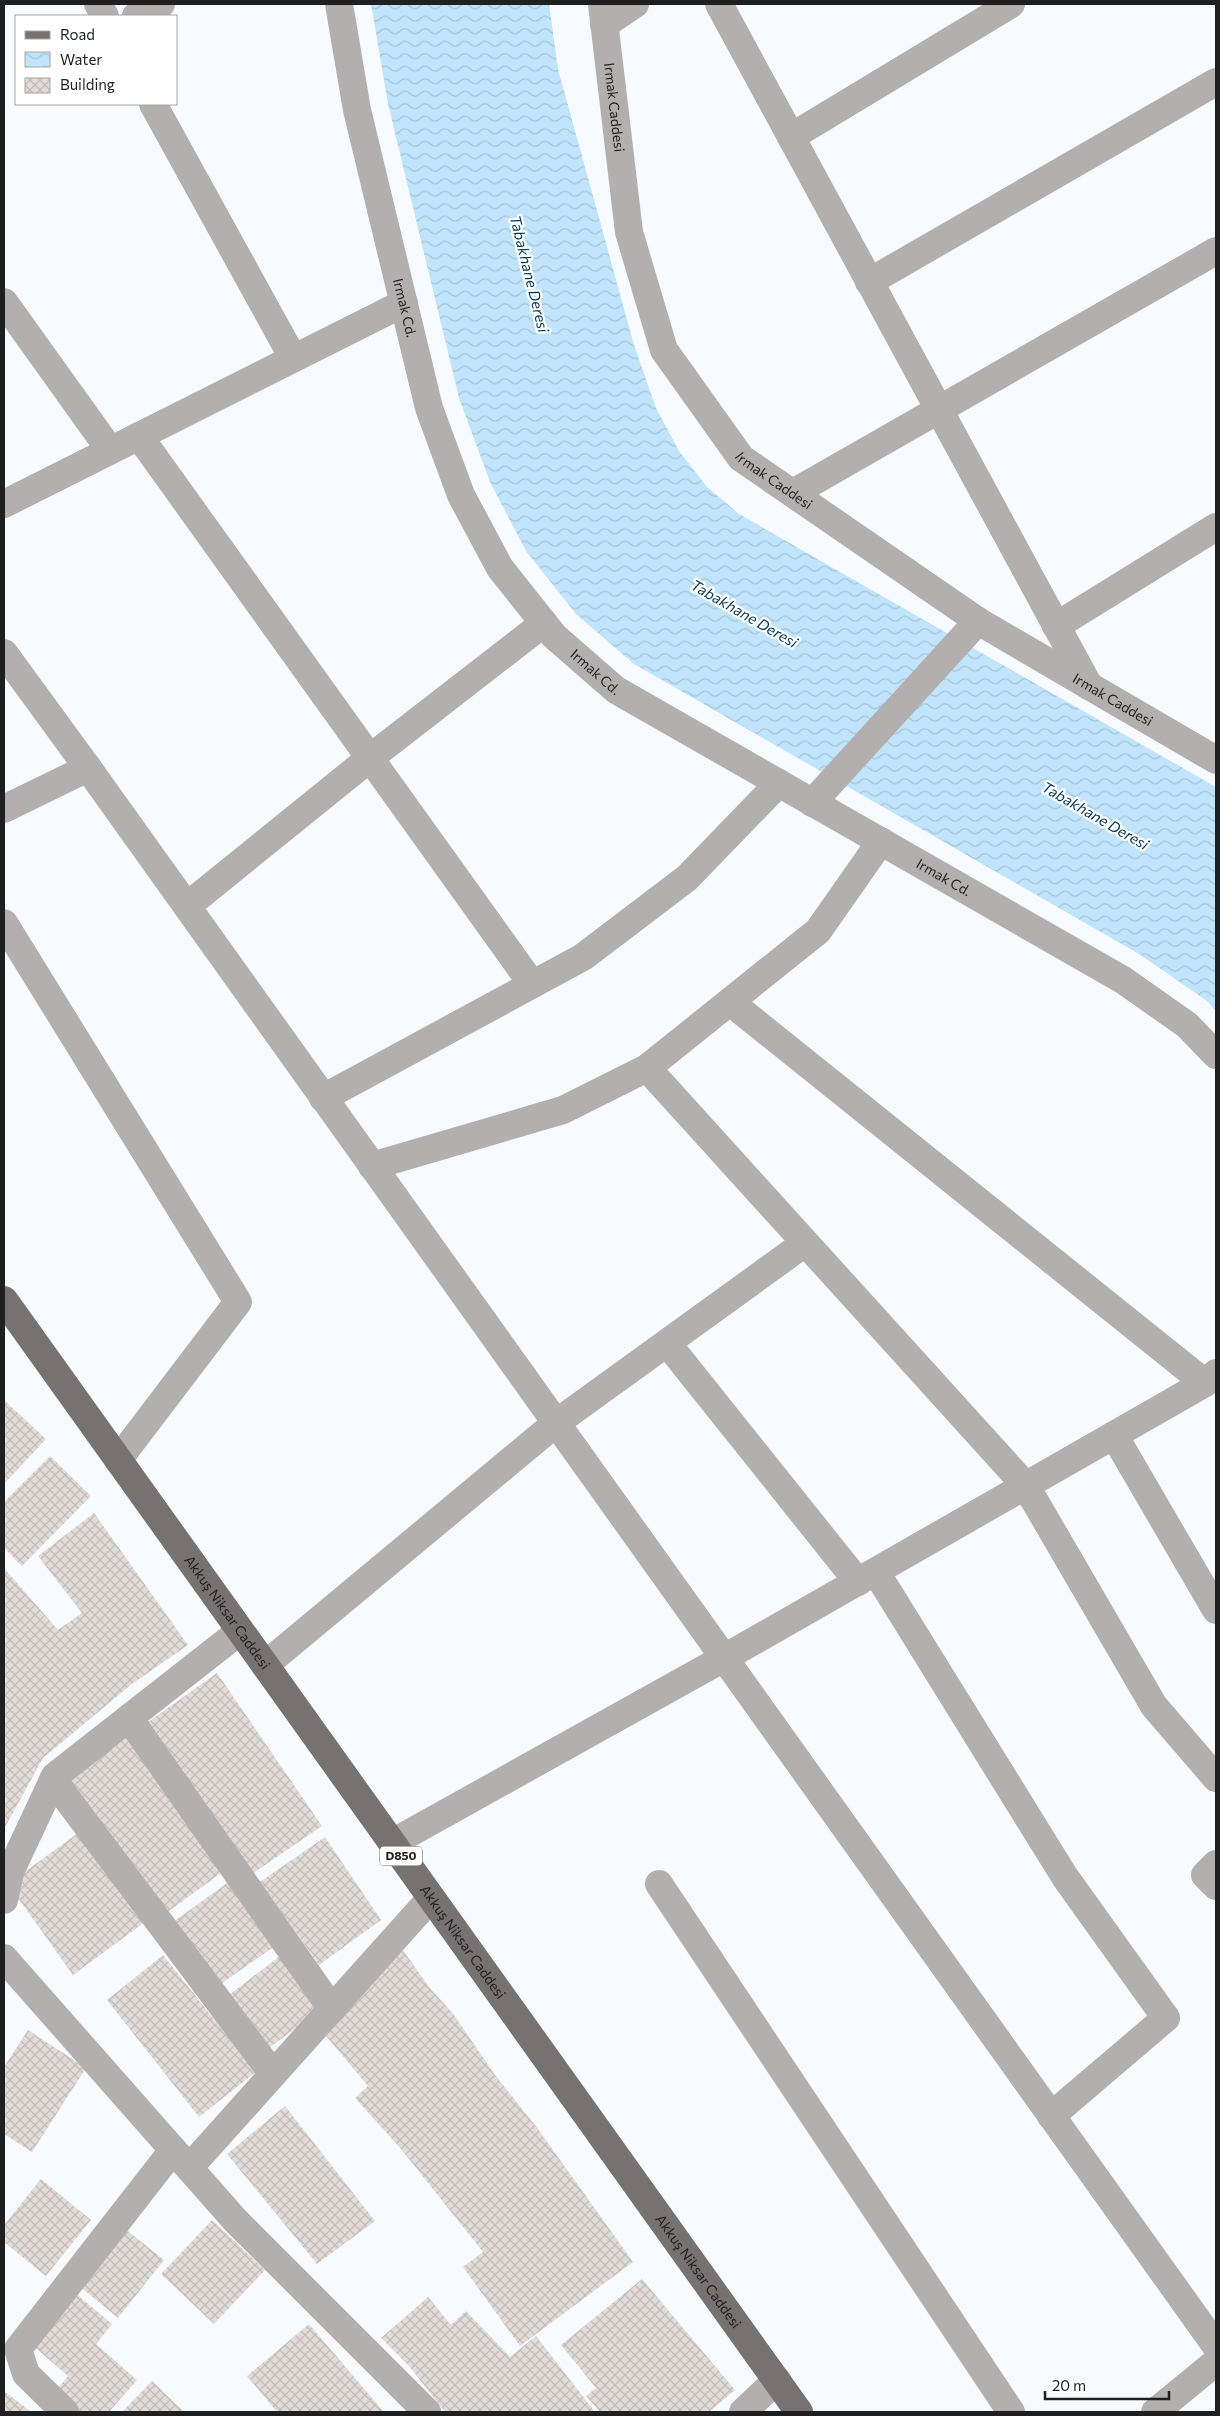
<svg xmlns="http://www.w3.org/2000/svg" width="1220" height="2416" viewBox="0 0 1220 2416" font-family="Commissioner,sans-serif">
<style>
.water{fill:url(#water-waves)}
.building{fill:url(#building-cross-hatch)}
.lines{fill:none;stroke-linecap:round;stroke-linejoin:round}
.minor{stroke:#b3afaf;stroke-width:28}
.major{stroke:#787171;stroke-width:28}
.labels{text-anchor:middle;stroke-width:4.5;stroke-linejoin:round;paint-order:stroke}
.shield{fill:#fff;stroke:#616264;stroke-width:1}
.shield-label{font-size:12px;font-weight:bold;fill:#1d1f21}
.street-label{font-size:14px;fill:#1d1f21;stroke:#fff}
.water-label{font-size:15px;font-style:italic;fill:#043951;stroke:#fff}
</style>
<defs>
<pattern id="water-waves" width="16" height="10" patternUnits="userSpaceOnUse" patternTransform="scale(1.25)"><rect width="16" height="10" fill="#c0e4fb"/><path d="M0 5q4-4 8 0t8 0" fill="none" stroke="#a5c3d7"/></pattern>
<pattern id="building-cross-hatch" width="8" height="8" patternUnits="userSpaceOnUse" patternTransform="scale(1.25)"><rect width="8" height="8" fill="#e3dbd7"/><path d="M0 0l8 8M0 8l8-8" fill="none" stroke="#c2bcb8"/></pattern>
</defs>
<rect width="100%" height="100%" fill="#f7fbff"/>
<polygon class="water" points="371,4 549,4 558,69 634,345 656,408 679,451 707,487 739,514 1216,787 1216,1011 1207,1001 1139,954 634,664 576,614 526,551 490,482 459,398 388,104"/>
<g class="building">
<polygon points="4,1400 46,1439 4,1484"/>
<polygon points="50,1456 91,1496 22,1566 4,1548 4,1502"/>
<polygon points="94,1513 188,1645 132,1684 43,1758 4,1829 4,1568 58,1630 82,1613 38,1556"/>
<polygon points="217,1673 322,1826 249,1876 144,1725"/>
<polygon points="132,1734 228,1868 162,1916 65,1783"/>
<polygon points="78,1833 145,1922 73,1975 8,1884"/>
<polygon points="325,1837 381,1920 319,1965 260,1882"/>
<polygon points="230,1881 275,1946 218,1986 173,1922"/>
<polygon points="400,1946 429,1987 454,2015 495,2075 538,2129 633,2262 520,2346 463,2267 483,2252 401,2149 355,2098 368,2086 321,2030"/>
<polygon points="163,1955 256,2072 199,2117 107,2000"/>
<polygon points="280,1956 320,2010 269,2048 229,1995"/>
<polygon points="28,2030 86,2068 32,2152 4,2134 4,2067"/>
<polygon points="285,2106 375,2221 317,2264 227,2154"/>
<polygon points="41,2179 91,2220 46,2276 4,2242 4,2225"/>
<polygon points="212,2220 265,2270 214,2324 161,2274"/>
<polygon points="124,2228 164,2260 118,2318 78,2285"/>
<polygon points="642,2279 735,2390 709,2412 600,2412 586,2396 596,2388 561,2345"/>
<polygon points="73,2291 112,2324 96,2344 137,2380 109,2412 80,2412 56,2391 68,2376 30,2343"/>
<polygon points="428,2297 451,2325 466,2311 510,2357 536,2336 595,2412 445,2412 409,2366 381,2338"/>
<polygon points="309,2324 360,2384 384,2412 277,2412 247,2376"/>
<polygon points="152,2381 184,2412 122,2412"/>
<polygon points="4,2391 21,2404 31,2412 4,2412"/>
</g>
<g class="lines">
<g class="minor">
<polyline points="98,4 105,16"/>
<path id="s1" d="M339,4l18,106 72,298 32,87 39,73 54,68 62,54 507,290 64,45 29,30"/>
<path id="s2" d="M602,4l27,228 35,118 77,108 237,163 238,139"/>
<polyline points="719,4 1089,686"/>
<polyline points="136,16 161,4"/>
<polyline points="604,25 635,4"/>
<polyline points="153,104 293,358"/>
<polyline points="791,137 1011,4"/>
<polyline points="869,282 1216,82"/>
<polyline points="4,302 110,450"/>
<polyline points="139,436 532,984"/>
<polyline points="793,493 1216,251"/>
<polyline points="4,504 404,303"/>
<polyline points="1056,626 1216,527"/>
<polyline points="4,653 88,768 1216,2346"/>
<polyline points="812,803 978,621"/>
<polyline points="4,809 88,768"/>
<polyline points="187,906 370,758 544,623"/>
<polyline points="4,923 238,1302 118,1460"/>
<polyline points="730,1002 1205,1383"/>
<polyline points="647,1068 1026,1486 1154,1706 1216,1778"/>
<polyline points="323,1098 583,957 687,878 779,783"/>
<polyline points="372,1166 563,1110 647,1068 818,931 881,841"/>
<polyline points="667,1343 858,1582"/>
<polyline points="1114,1435 1216,1610"/>
<polyline points="876,1572 1065,1877 1166,2018 1051,2116"/>
<polyline points="265,1665 556,1423 805,1243"/>
<polyline points="129,1718 332,2009"/>
<polyline points="53,1780 273,2074"/>
<polyline points="392,1843 724,1658 1205,1383 1216,1373"/>
<polyline points="1216,1864 1205,1875 1216,1886"/>
<polyline points="659,1884 1011,2412"/>
<polyline points="4,1900 10,1872 55,1776 240,1631"/>
<polyline points="4,1958 235,2220 427,2412"/>
<polyline points="189,2168 431,1898"/>
<polyline points="65,2412 26,2374 18,2349 173,2150"/>
<polyline points="743,2412 777,2380"/>
<polyline points="1155,2412 1216,2362"/>
</g>
<path class="major" id="s3" d="M4,1300l795,1112"/>
</g>
<g class="labels">
<rect class="shield" x="380" y="1846.5" width="42" height="19" rx="4"/>
<g class="shield-label">
<text x="401" y="1860">D850</text>
</g>
<g class="street-label">
<text dy="5" stroke="none"><textPath href="#s2" startOffset="104">Irmak Caddesi</textPath></text>
<text dy="5" stroke="none"><textPath href="#s1" startOffset="311">Irmak Cd.</textPath></text>
<text dy="5" stroke="none"><textPath href="#s2" startOffset="525">Irmak Caddesi</textPath></text>
<text dy="5" stroke="none"><textPath href="#s1" startOffset="731">Irmak Cd.</textPath></text>
<text dy="5" stroke="none"><textPath href="#s2" startOffset="929">Irmak Caddesi</textPath></text>
<text dy="5" stroke="none"><textPath href="#s1" startOffset="1136">Irmak Cd.</textPath></text>
<text dy="5" stroke="none"><textPath href="#s3" startOffset="384">Akkuş Niksar Caddesi</textPath></text>
<text dy="5" stroke="none"><textPath href="#s3" startOffset="789">Akkuş Niksar Caddesi</textPath></text>
<text dy="5" stroke="none"><textPath href="#s3" startOffset="1194">Akkuş Niksar Caddesi</textPath></text>
</g>
<g class="water-label">
<text transform="translate(529 274) rotate(76)" y="5">Tabakhane Deresi</text>
<text transform="translate(744 614) rotate(30)" y="5">Tabakhane Deresi</text>
<text transform="translate(1095 816) rotate(30)" y="5">Tabakhane Deresi</text>
</g>
</g>
<rect width="1220" height="2416" fill="none" stroke="#1d1f21" stroke-width="10"/>
<rect x="15" y="15" width="162" height="90" fill="#ffffff" stroke="#a5a5a6"/>
<rect x="25" y="31" width="25" height="8" fill="#787171" stroke="#a5a5a6"/>
<text x="60" y="40" font-size="15" fill="#1d1f21">Road</text>
<rect x="25" y="52" width="25" height="15" fill="url(#water-waves)" stroke="#a5a5a6"/>
<text x="60" y="65" font-size="15" fill="#1d1f21">Water</text>
<rect x="25" y="78" width="25" height="15" fill="url(#building-cross-hatch)" stroke="#a5a5a6"/>
<text x="60" y="90" font-size="15" fill="#1d1f21">Building</text>
<path d="M1045 2391v8h124v-8" fill="none" stroke="#1d1f21" stroke-width="2.5"/>
<text x="1052" y="2391" font-size="15" fill="#1d1f21" stroke="#ffffff" stroke-width="4" paint-order="stroke">20 m</text>
</svg>
